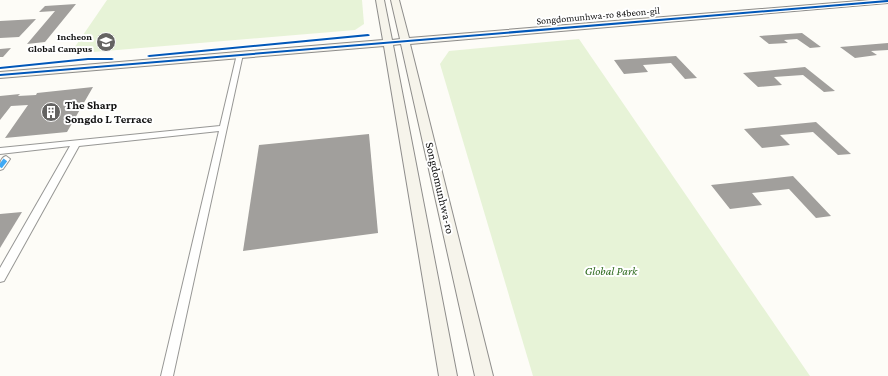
<svg xmlns="http://www.w3.org/2000/svg" width="888" height="376" viewBox="0 0 888 376" font-family="'Crimson Pro',serif">
<style>
.green{fill:#e7f3d7}
.building{fill:#a19f9c}
.lines{fill:none;stroke-linecap:round;stroke-linejoin:round}
.street-casing{stroke:#979795;stroke-width:2}
.secondary-casing{stroke:#8e8d8b;stroke-width:2}
.street{fill:#fffffe;fill-rule:evenodd}
.secondary{fill:#f6f4eb;fill-rule:evenodd}
.quiet{stroke:#3fa9f5;stroke-width:4.5;stroke-dasharray:9 4.5;stroke-linecap:butt}
.cycleway-casing{stroke:#fff;stroke-width:2}
.cycleway{fill:#0057b8;fill-rule:evenodd}
.labels{text-anchor:middle;stroke-width:4;stroke-linejoin:round;paint-order:stroke}
.far-street-label{font-size:10px;fill:#111;stroke:#fff}
.far-poi-label{font-size:10px;font-weight:bold;fill:#111;stroke:#fff;text-anchor:end}
.poi-label{font-size:12px;font-weight:bold;fill:#111;stroke:#fff;text-anchor:start}
.street-label{font-size:12px;fill:#111;stroke:#fff}
.park-label{font-size:12px;font-style:italic;fill:#2f6b1f;stroke:#fff}
</style>
<rect width="100%" height="100%" fill="#fdfcf7"/>
<g class="green">
<polygon points="107,0 362,0 364,24 355,30 70,54"/>
<polygon points="579,39 810,376 533,376 440,64 449,51"/>
</g>
<g class="building">
<polygon points="76,4 45,42 27,44 55,11 39,12 45,6"/>
<polygon points="36,19 19,37 0,38 0,21"/>
<polygon points="802,33 821,47 810,48 797,39 784,40 788,43 769,44 759,36"/>
<polygon points="888,43 888,50 871,51 877,55 855,58 840,47"/>
<polygon points="11,48 3,57 0,57 0,49"/>
<polygon points="676,56 697,78 685,79 671,63 643,65 648,72 624,74 614,60"/>
<polygon points="805,67 835,91 824,92 803,75 774,77 782,85 758,87 743,73"/>
<polygon points="93,87 67,132 5,138 28,105 11,106 0,120 0,96 20,94 18,96 36,95 37,93"/>
<polygon points="816,122 851,154 838,155 813,132 780,135 790,145 762,148 744,129"/>
<polygon points="369,134 378,233 243,251 259,145"/>
<polygon points="793,176 831,216 816,218 789,189 752,193 762,205 730,209 711,185"/>
<polygon points="22,212 0,248 0,214"/>
</g>
<g class="lines">
<defs>
<g id="street">
<polygon points="240,52 243,54 173,376 161,376 219,131 79,146 4,281 0,282 0,268 70,146 0,154 0,148 220,126 237,54"/>
<path d="M6,156l4,3 -7,10 -3,1c0,-6 0,-12 6,-14z"/>
</g>
<polygon id="secondary" points="376,0 384,0 392,40 400,39 391,0 399,0 409,38 871,0 888,0 888,3 410,44 493,376 475,376 401,44 393,45 457,376 439,376 384,46 0,78 0,72 383,40"/>
</defs>
<use href="#street" class="street-casing"/>
<use href="#secondary" class="secondary-casing"/>
<use href="#street" class="street"/>
<use href="#secondary" class="secondary"/>
<polyline class="quiet" points="0,167 6,159"/>
<defs>
<g id="cycleway">
<polygon points="887,0 888,0 888,2 0,76 0,74"/>
<polygon points="368,34 370,35 369,36 149,57 147,56 149,55"/>
<polygon points="88,58 112,58 114,59 112,60 88,60 0,69 0,67"/>
</g>
</defs>
<use href="#cycleway" class="cycleway-casing"/>
<use href="#cycleway" class="cycleway"/>
</g>
<defs>
<symbol id="university-disc" viewBox="-11 -11 22 22"><circle r="9.5" fill="#646362" stroke="#fff"/><path d="M0-5L7-2L0 1L-7-2ZM-4 1L0 2.5L4 1V4Q0 6-4 4Z" fill="#fff"/></symbol>
<symbol id="building-disc" viewBox="-11 -11 22 22"><circle r="9.5" fill="#646362" stroke="#fff"/><path d="M-4-6H4V6H1V3H-1V6H-4ZM-2.5-4.3h1.7v1.8h-1.7ZM.8-4.3h1.7v1.8H.8ZM-2.5-1h1.7V.8h-1.7ZM.8-1h1.7V.8H.8Z" fill="#fff"/></symbol>
</defs>
<g fill-rule="evenodd">
<use href="#university-disc" x="95" y="31" width="22" height="22"/>
<use href="#building-disc" x="40" y="101" width="22" height="22"/>
</g>
<g class="labels">
<g class="far-street-label">
<text transform="translate(598 15) rotate(-5)" y="4">Songdomunhwa-ro 84beon-gil</text>
</g>
<g class="far-poi-label">
<text x="92" y="40">Incheon<tspan x="92" dy="12">Global Campus</tspan></text>
</g>
<g class="poi-label">
<text x="65" y="109">The Sharp<tspan x="65" dy="14">Songdo L Terrace</tspan></text>
</g>
<g class="street-label">
<text transform="translate(440 188) rotate(77)" y="4">Songdomunhwa-ro</text>
</g>
<g class="park-label">
<text x="611" y="275">Global Park</text>
</g>
</g>
</svg>
